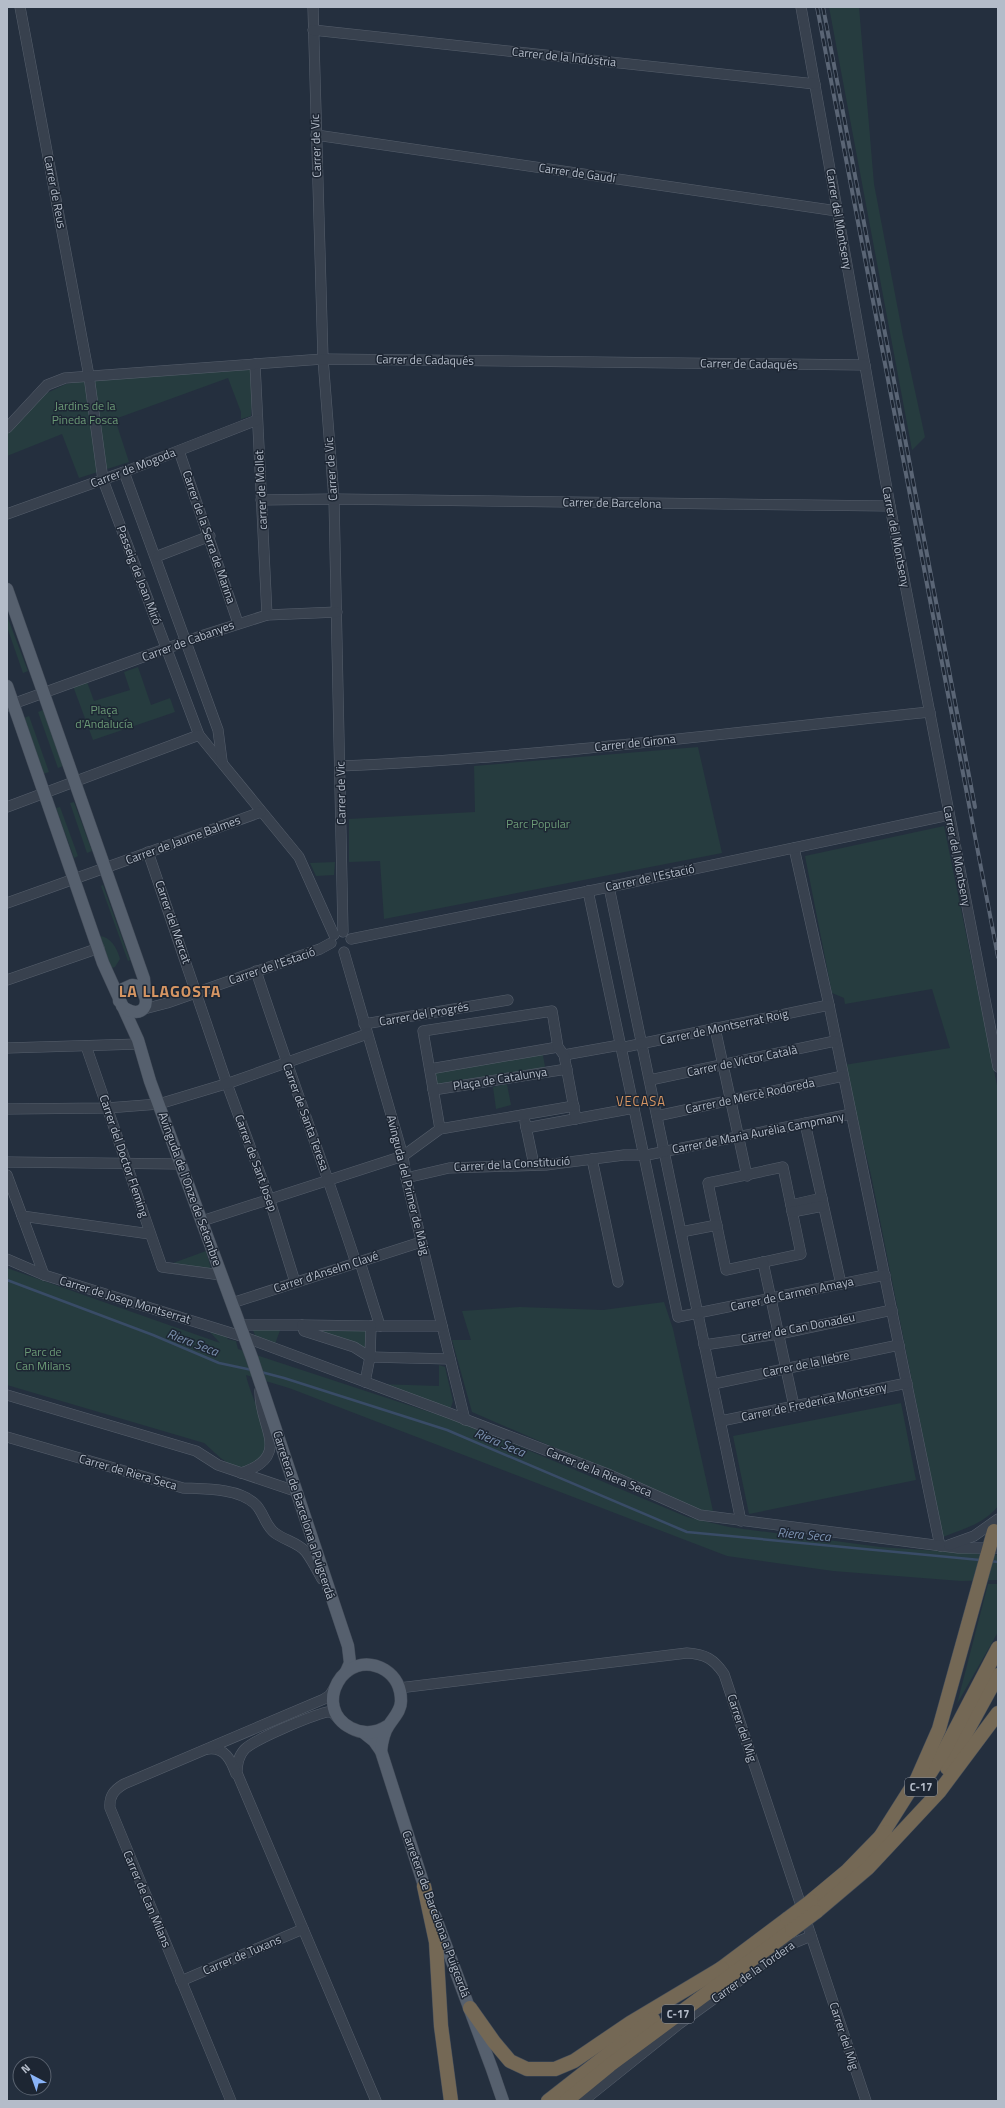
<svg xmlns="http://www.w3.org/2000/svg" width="1005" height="2108" viewBox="0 0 1005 2108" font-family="'Titillium Web',sans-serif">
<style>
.green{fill:#263c3f}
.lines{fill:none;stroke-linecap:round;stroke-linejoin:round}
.stream{stroke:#394c67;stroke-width:2.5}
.minor-casing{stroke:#565f6c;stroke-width:11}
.major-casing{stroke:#414a57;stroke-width:13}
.highway-casing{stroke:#434c59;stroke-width:15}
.minor{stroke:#38414e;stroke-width:10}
.major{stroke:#56606e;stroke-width:12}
.highway{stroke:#746855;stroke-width:14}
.rail-casing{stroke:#5a6575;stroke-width:4}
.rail{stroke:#1d2633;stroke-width:2.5;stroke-dasharray:8;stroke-linecap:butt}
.highway-bridge-casing{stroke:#434c59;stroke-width:15;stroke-linecap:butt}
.highway-bridge{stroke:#746855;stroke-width:14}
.labels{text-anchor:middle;stroke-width:3;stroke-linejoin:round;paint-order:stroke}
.shield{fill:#1d2633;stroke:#878f9c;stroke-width:1}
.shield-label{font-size:11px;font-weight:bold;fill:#b4bcc9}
.street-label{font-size:12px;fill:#b4bcc9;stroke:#1d2633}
.park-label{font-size:12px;fill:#6b9a76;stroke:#1d2633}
.neighbourhood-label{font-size:13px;letter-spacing:1px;fill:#d59563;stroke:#1d2633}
.water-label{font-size:13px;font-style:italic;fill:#7c92b1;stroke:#1d2633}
.district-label{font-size:16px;font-weight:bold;letter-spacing:1px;fill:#d59563;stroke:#1d2633}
</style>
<rect width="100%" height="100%" fill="#242f3e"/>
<g class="green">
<polygon points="829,7 859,7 874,184 903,336 925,437 912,450"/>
<polygon points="254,366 251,416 241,419 241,412 228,378 115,419 129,462 79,478 62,434 7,456 7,433 47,393 66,384 109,377"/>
<polygon points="7,616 28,671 23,673 7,627"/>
<polygon points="138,667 151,705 170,698 175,712 93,740 73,686 86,679 94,701 130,690 124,672"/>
<polygon points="43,710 63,766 58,768 38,712"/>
<polygon points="29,716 49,772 43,774 24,718"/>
<polygon points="698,747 722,853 384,919 380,861 349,862 349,819 475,812 474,766"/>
<polygon points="74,802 92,851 87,853 70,803"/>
<polygon points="60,807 78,856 74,858 56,808"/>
<path d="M944,826l54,264v416c-14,18 -35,23 -55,31l-72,-362 -27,-110 106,-17 -18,-59 -87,15 -1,-6 -12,-5 -27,-137z"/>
<polygon points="335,862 334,875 316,876 310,863"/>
<polygon points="103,885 130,960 128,961 101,886"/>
<path d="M97,936c13,-1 20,12 23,23l-5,8 -6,2z"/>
<polygon points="542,1050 546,1072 433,1090 430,1069"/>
<polygon points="507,1084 511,1105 496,1109 493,1087"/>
<polygon points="206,1251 212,1272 162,1267"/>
<path d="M7,1268l213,75 -11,-12 19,6 -1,2 9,2 2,8 228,75 221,93 42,10 151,20 118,8v25l-37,1 -128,-10 -106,-15 -438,-168 -43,-13c5,27 36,70 7,90 -17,12 -37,-12 -49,-22l-197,-58z"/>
<polygon points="664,1302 673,1329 713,1511 698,1510 472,1412 452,1340 471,1340 462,1311 520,1307 603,1310"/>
<polygon points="251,1325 282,1325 275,1344 256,1338"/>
<polygon points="371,1326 370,1357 304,1331"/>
<polygon points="439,1365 445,1367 453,1401 449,1413 378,1384 439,1386"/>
<polygon points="901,1403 916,1480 749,1514 733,1436"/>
<polygon points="988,1584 998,1584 998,1632 957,1704"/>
</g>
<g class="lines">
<g class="stream">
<polyline points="7,1280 153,1335 219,1363 252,1370"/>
<polyline points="261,1372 284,1378 447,1430 687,1532 980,1560"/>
<polyline points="989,1561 998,1562"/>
</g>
<defs>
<g id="minor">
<polyline points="20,7 89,376 103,480 199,735 299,857 334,935"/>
<polyline points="313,7 323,359 334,499 343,932"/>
<polyline points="801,7 890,506 998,1067"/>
<polyline points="313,30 815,84"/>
<polyline points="316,135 837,211"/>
<polyline points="255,364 267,615"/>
<polyline points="7,428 47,385 65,378 323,359 865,365"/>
<polyline points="179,451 238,623"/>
<polyline points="124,472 218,730 222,761"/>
<polyline points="261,500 334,499 890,506"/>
<polyline points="7,514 124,472 257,420"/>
<polyline points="158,556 210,536"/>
<polyline points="7,706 204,635 267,615 337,612"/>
<path d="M340,766c197,-8 394,-34 590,-54"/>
<polyline points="7,807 199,735"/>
<polyline points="794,848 829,1005 940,1546"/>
<polyline points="148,852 227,1084 269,1198 295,1282"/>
<polyline points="609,887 741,1521"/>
<polyline points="588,891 678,1317 885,1275"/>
<polyline points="7,903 261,812"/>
<polyline points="351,939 609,887 949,815"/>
<polyline points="344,952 403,1156 406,1178 465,1420"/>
<path d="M256,971c32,98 68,194 100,292"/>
<polyline points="7,980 99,948"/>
<polyline points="144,1009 167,1003 320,949 331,943"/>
<polyline points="364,1024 508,1000"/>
<polyline points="715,1028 747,1176"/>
<polyline points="86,1046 162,1267 221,1275"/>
<polyline points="7,1048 139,1044"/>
<polyline points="564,1055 620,1045 625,1047 829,1005"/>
<polyline points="430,1069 558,1047"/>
<polyline points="650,1080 835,1041"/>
<polyline points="433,1090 567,1069"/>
<polyline points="7,1109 107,1108 159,1104 232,1082 367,1034"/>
<polyline points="657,1116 843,1076"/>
<polyline points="525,1122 534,1165"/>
<polyline points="805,1123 841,1284"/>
<polyline points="526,1128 634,1108"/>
<polyline points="440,1129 423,1031 552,1011 558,1047 564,1055 576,1119"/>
<polyline points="592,1159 618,1282"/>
<polyline points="7,1162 181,1164"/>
<polygon points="783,1167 801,1254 726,1270 708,1183"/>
<polyline points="7,1175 44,1275"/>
<polyline points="406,1178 449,1168 546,1165 624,1155 647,1155 851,1114"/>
<polyline points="791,1205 822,1198"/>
<polyline points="792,1212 823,1206"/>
<polyline points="22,1216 150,1234"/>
<polyline points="202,1221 403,1156 440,1129 574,1106"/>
<polyline points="681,1232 717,1225"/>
<polyline points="7,1259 44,1275 244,1337 449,1413 610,1475 700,1515 958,1548 998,1548"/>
<polyline points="360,1262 380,1326"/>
<polyline points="763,1262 794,1406"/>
<polyline points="232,1303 421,1242"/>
<polyline points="240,1325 302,1325"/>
<polyline points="371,1326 442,1326"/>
<polyline points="704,1345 779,1334 892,1310"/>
<polyline points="370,1357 450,1359"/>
<polyline points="365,1382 370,1357 371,1326 302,1325 304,1331 354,1347 370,1357"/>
<polyline points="713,1384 899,1345"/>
<polyline points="7,1395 196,1451 218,1465 295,1491"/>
<polyline points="721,1421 907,1383"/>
<path d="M7,1437l176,51c21,1 54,0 71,15 10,8 10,22 21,30 9,7 24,10 31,19 6,8 11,18 16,27"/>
<path d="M241,1473c53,-17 17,-47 19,-83"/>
<polyline points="949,1545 974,1536 998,1519"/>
<path d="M399,1688l288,-35c18,1 27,6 37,21l142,427"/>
<path d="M339,1719l-7,-7h-5c-16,4 -73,27 -83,38 -6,7 -7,14 -7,23l139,328"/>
<path d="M208,1749c17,-2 23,11 28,25"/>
<polyline points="181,1981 303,1929"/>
<path d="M231,2101l-121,-293c-1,-12 4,-18 14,-24l200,-85 6,-4 5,-8"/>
<polyline points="583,2101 679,2024 787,1946 811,1936"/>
</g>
<g id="major">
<polyline points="7,589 144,979 145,994"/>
<polyline points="7,686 103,963 138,1040 150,1081 252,1358 348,1646 350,1663 346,1672"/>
<path d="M119,1001l2,-11 11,-5 6,1c17,16 4,36 -16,20"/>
<polyline points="364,1733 374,1741 381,1751 427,1895"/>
<path d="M381,1751c1,-9 3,-19 8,-26 5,-8 12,-14 12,-24 0,-13 -5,-24 -16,-31 -41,-24 -74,38 -34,58 13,7 26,5 38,-3"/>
<polyline points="435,1916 492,2069 503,2101"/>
</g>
<g id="highway">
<polyline points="947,1768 998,1675"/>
<polyline points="925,1781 944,1751 998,1648"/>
<polyline points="879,1839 917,1779 939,1729 994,1531"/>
<polyline points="424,1886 436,1942 441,2026 451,2101"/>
<polyline points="811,1901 847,1871 885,1832"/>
<polyline points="816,1912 868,1868 939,1792 998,1713"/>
<polyline points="715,1973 787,1919"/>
<polyline points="470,2008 494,2042 510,2061 527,2069 555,2069 574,2061 630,2023 722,1968"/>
<polyline points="548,2101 653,2019"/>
<polyline points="566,2101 610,2065 792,1930"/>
</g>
</defs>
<use href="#minor" class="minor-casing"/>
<use href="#major" class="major-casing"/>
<use href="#highway" class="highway-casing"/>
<use href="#minor" class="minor"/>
<use href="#major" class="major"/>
<use href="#highway" class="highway"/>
<defs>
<g id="rail">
<polyline points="817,7 998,957"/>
<polyline points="823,7 975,807"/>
</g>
</defs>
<use href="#rail" class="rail-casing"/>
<use href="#rail" class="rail"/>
<defs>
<g id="highway-bridge">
<polyline points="787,1919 811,1901"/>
<polyline points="792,1930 816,1912"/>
</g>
</defs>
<use href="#highway-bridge" class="highway-bridge-casing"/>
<use href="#highway-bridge" class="highway-bridge"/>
</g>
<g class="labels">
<g class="shield">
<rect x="905" y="1778" width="32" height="18" rx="3"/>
<rect x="662" y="2005" width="32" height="18" rx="3"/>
</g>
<g class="shield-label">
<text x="921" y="1791">C-17</text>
<text x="678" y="2018">C-17</text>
</g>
<g class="street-label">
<text transform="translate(564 57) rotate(6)" y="4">Carrer de la Indústria</text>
<text transform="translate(316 146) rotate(-92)" y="4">Carrer de Vic</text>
<text transform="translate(577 173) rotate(8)" y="4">Carrer de Gaudí</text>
<text transform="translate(55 192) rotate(79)" y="4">Carrer de Reus</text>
<text transform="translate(839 219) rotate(80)" y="4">Carrer del Montseny</text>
<text transform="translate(425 360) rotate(1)" y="4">Carrer de Cadaqués</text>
<text transform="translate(749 364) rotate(1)" y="4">Carrer de Cadaqués</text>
<text transform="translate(133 468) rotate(-21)" y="4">Carrer de Mogoda</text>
<text transform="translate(331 469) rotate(-94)" y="4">Carrer de Vic</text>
<text transform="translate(261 490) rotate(-93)" y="4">carrer de Mollet</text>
<text transform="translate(612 503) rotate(1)" y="4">Carrer de Barcelona</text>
<text transform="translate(209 537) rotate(71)" y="4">Carrer de la Serra de Marina</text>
<text transform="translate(896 537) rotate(79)" y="4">Carrer del Montseny</text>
<text transform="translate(139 575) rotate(69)" y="4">Passeig de Joan Miró</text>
<text transform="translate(188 641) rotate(-20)" y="4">Carrer de Cabanyes</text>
<text transform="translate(635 743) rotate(-6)" y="4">Carrer de Girona</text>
<text transform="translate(341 793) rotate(-91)" y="4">Carrer de Vic</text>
<text transform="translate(183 840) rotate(-20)" y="4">Carrer de Jaume Balmes</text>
<text transform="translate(957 856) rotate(79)" y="4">Carrer del Montseny</text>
<text transform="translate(650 878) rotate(-12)" y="4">Carrer de l'Estació</text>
<text transform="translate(173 922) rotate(71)" y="4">Carrer del Mercat</text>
<text transform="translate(272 966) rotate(-19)" y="4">Carrer de l'Estació</text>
<text transform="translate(424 1014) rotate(-10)" y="4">Carrer del Progrés</text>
<text transform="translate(724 1027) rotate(-12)" y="4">Carrer de Montserrat Roig</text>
<text transform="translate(742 1061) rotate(-12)" y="4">Carrer de Victor Català</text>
<text transform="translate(500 1079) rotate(-9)" y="4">Plaça de Catalunya</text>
<text transform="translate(750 1096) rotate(-12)" y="4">Carrer de Mercè Rodoreda</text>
<text transform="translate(306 1117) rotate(70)" y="4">Carrer de Santa Teresa</text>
<text transform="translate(758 1133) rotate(-11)" y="4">Carrer de Maria Aurèlia Campmany</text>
<text transform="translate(124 1156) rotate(71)" y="4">Carrer del Doctor Fleming</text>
<text transform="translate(256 1163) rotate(70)" y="4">Carrer de Sant Josep</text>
<text transform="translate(512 1164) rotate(-3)" y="4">Carrer de la Constitució</text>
<text transform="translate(408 1185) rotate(76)" y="4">Avinguda del Primer de Maig</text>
<text transform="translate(190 1189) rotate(70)" y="4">Avinguda de l'Onze de Setembre</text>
<text transform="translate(326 1272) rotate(-18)" y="4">Carrer d'Anselm Clavé</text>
<text transform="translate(792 1294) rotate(-12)" y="4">Carrer de Carmen Amaya</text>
<text transform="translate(125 1300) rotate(17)" y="4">Carrer de Josep Montserrat</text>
<text transform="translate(798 1328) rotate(-11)" y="4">Carrer de Can Donadeu</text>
<text transform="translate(806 1364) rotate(-12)" y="4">Carrer de la llebre</text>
<text transform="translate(814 1402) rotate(-12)" y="4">Carrer de Frederica Montseny</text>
<text transform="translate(128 1472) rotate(16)" y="4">Carrer de Riera Seca</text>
<text transform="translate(599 1472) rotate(22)" y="4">Carrer de la Riera Seca</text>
<text transform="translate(304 1515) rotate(72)" y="4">Carretera de Barcelona a Puigcerdá</text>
<text transform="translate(742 1728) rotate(72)" y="4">Carrer del Mig</text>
<text transform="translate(147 1899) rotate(67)" y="4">Carrer de Can Milans</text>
<text transform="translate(436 1914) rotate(70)" y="4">Carretera de Barcelona a Puigcerdá</text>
<text transform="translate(242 1955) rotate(-23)" y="4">Carrer de Tuxans</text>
<text transform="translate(753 1972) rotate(-35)" y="4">Carrer de la Tordera</text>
<text transform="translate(844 2036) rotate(72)" y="4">Carrer del Mig</text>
</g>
<g class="park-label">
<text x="85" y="410">Jardins de la<tspan x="85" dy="14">Pineda Fosca</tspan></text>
<text x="104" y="714">Plaça<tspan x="104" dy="14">d'Andalucía</tspan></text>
<text x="538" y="828">Parc Popular</text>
<text x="43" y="1356">Parc de<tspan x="43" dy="14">Can Milans</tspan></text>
</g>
<g class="neighbourhood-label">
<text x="641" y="1106">VECASA</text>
</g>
<g class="water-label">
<text transform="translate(193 1342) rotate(21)" y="5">Riera Seca</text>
<text transform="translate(500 1442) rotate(23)" y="5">Riera Seca</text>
<text transform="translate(804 1534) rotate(5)" y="5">Riera Seca</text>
</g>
<g class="district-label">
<text x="170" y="997">LA LLAGOSTA</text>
</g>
</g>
<rect width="1005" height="2108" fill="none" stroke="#b4bcc9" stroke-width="16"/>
<g transform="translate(32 2076) rotate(319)"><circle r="19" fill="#1d2633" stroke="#59626f"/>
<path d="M0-3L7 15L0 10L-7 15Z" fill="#8ab4f8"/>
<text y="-6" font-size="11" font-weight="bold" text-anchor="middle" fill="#b4bcc9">N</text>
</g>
</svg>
